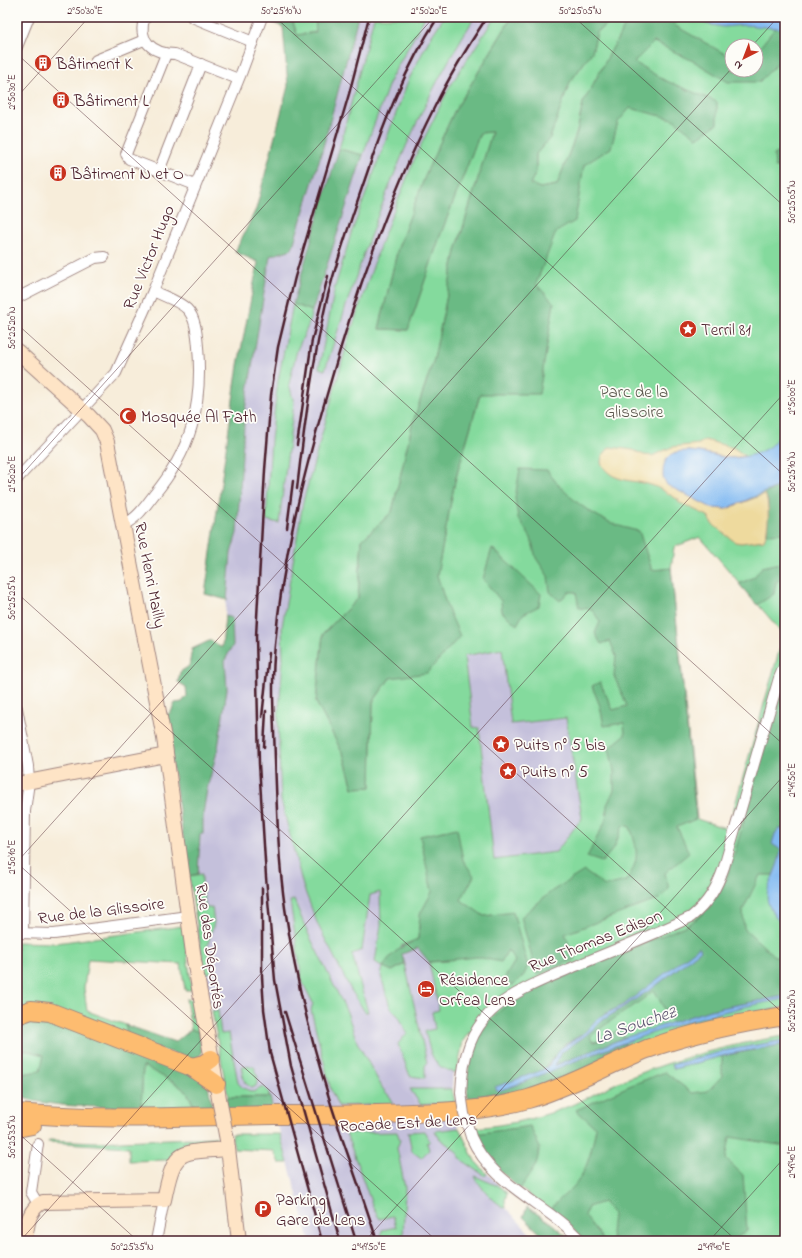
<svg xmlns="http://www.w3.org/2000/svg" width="802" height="1258" viewBox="0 0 802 1258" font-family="'Indie Flower',sans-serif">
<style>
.industrial{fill:#c4c0db}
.green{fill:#84da9d;stroke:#677c64;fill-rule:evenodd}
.forest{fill:#6bba84;stroke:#5a6c58;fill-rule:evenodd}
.sand{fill:#eeda9e;stroke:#9c7c64}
.water{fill:#82baf2;stroke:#666c8e}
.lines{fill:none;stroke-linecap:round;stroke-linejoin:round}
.street-casing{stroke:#a08682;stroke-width:12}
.secondary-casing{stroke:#a08682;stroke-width:16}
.highway-casing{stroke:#a08682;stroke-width:20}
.street{stroke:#fff;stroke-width:10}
.secondary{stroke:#fee4c6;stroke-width:14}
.highway{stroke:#fdbc70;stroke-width:18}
.rail{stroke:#4a1f2b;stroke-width:2.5}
.street-bridge-casing{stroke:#a08682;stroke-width:12;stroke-linecap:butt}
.secondary-bridge-casing{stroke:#a08682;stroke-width:16;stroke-linecap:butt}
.street-bridge{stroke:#fff;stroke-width:10}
.secondary-bridge{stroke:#fee4c6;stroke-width:14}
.ticks{fill:none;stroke:#4a1f2b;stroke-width:1;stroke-opacity:0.45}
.labels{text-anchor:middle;stroke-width:3.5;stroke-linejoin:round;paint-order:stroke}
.poi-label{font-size:17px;fill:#4a1f2b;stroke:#fdfcf7;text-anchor:start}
.street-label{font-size:17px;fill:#4a1f2b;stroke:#fdfcf7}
.park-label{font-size:17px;fill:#5b574d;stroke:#fdfcf7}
.water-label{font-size:18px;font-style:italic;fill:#5e5571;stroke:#fdfcf7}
.neatline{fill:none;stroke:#4a1f2b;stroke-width:1.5}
.ticks-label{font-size:10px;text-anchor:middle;fill:#4a1f2b}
</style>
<rect width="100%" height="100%" fill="#fdfcf7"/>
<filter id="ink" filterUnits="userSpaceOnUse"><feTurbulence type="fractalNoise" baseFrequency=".025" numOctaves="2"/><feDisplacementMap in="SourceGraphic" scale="8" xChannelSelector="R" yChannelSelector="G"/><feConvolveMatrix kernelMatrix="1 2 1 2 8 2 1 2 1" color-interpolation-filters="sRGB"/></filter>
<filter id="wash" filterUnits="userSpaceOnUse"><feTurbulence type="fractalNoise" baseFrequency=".012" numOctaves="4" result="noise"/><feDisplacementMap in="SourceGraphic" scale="16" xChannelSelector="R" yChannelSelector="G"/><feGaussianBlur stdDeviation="0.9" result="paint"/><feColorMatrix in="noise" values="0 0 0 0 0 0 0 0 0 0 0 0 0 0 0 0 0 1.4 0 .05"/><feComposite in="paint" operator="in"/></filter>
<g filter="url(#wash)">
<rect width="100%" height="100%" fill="#f7edda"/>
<g class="industrial">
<polygon points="271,17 637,17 455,481 457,1002 452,1089 459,1128 475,1161 507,1193 505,1200 506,1208 537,1241 310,1241 270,1097 228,1097 199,943 173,759 220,647 222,647 231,553 212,551 238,365 258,262 235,252 256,209 288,86 283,27 269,21"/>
<polygon points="503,649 511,724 566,718 582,818 556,852 494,861 479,728 473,727 464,656"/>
</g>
<g class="green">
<polygon points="296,17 315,17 317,32 297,35 293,22"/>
<polygon points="374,17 425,17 391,78 363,155 339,149"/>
<path d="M444,17h31c-71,110 -110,230 -150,353l-6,-2 16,-81 16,-53 57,-153 21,-41z"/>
<path d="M495,17h17l-58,95 -27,59 -29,77 -19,81 29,1 32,-94 40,-103 12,-1 -36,119 -22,108 -22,66 -20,87 -30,28 -4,58 -35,36 -7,68 28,54 9,32 18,-1 2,-85 17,-24 40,-69 25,-128 36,-124 146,-340h148v619l-85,-99 -26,10 -3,21 26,251 31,10 52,-181 5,-4v363l-75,15 -84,28 -138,25 -19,-43 -6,9 -6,32c-26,-5 -26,-20 -32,-42l10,-2 -3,-17 7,-2 -10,-48 19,-1 -28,-47 -2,25 -17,7 -9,25 13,-7 22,99 -2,3v12l-15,-2 -12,-32 9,-11 -8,-16 -9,-10 -9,-31 2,-9 -8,-5 6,-37 -1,-33 -10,3 -8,55 -10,4 16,58h-3l-14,-22 -33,-65 -15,-39 -22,-86 -3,-79 5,-61 -1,-33 21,-125 46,-165 34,-100 34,-84 33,-67zM732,46h24v24h-24zM502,649l9,75 55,-6 16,100 -26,34 -62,8 -15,-132 -6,-1 -9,-71z"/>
<polygon points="613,19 626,24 583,103 577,132 557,185 540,188 529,184 536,172 536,154 550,137 570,82 592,52 597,32"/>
<polygon points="293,304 312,311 308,326 297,350 289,384 294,403 279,523 266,520 271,440 278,381"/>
<polygon points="202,874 202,888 206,908 212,907 214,923 207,947 213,972 205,974 189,876"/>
<polygon points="294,900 307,931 347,1012 357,1042 383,1089 391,1098 392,1104 338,1106 331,1090 311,1010 313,1003 302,981 290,901"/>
<polygon points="183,926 192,990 185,990 181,964 88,959 84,988 87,1011 126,1025 127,1039 17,1011 17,942 56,943"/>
<polygon points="186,999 194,1000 199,1032 191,1029"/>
<polygon points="218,1010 221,1034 229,1033 238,1083 243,1088 253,1092 263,1087 268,1091 270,1097 228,1097 212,1011"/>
<path d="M785,1036v4l-57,10 -57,15 3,4 56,-15 55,-10v197h-199l-7,-8 -59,-45 -45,-54 -1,-6c34,-3 68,-10 100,-24 18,-8 34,-18 52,-25 51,-21 105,-35 159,-43z"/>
<polygon points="17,1048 44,1055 41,1071 22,1074 17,1085"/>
<polygon points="143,1065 175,1083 187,1092 196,1110 141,1108"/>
<polygon points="254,1066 258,1079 256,1086 252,1088 245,1083 241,1067"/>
<polygon points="410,1089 452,1089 455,1102 421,1105"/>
<polygon points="459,1128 475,1161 487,1174 485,1176 462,1160 455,1150 440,1139 435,1131"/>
<polygon points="424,1131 430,1141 427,1143 429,1150 421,1158 412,1151 408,1132"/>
<polygon points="397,1132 400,1140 397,1148 405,1188 403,1241 384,1241 381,1236 382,1230 396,1227 393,1216 380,1219 374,1210 346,1133"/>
<polygon points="231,1134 280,1134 288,1163 279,1163 274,1151 234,1149"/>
<polygon points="217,1137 215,1144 169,1160 129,1161 129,1147 48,1142 49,1140 97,1142"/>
<path d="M475,1176l25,11 7,6 -2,7 1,8c-11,-4 -24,-20 -32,-31z"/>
</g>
<g class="forest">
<polygon points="271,17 296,17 293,22 297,35 316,32 315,17 358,17 322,151 292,249 270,256 245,410 237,533 231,553 227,600 205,594 238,365 258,262 235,252 256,209 288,86 283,27 269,21"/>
<path d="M512,17h167l-5,8 58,33v12h24v-18l19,-24 10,1v27l-26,26h-31l-33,-20 -41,-20 -20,20 30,18 53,22v22l-20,14 -24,-19 -43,-11 -12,14 -7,26 -27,17 -9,56 -19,11 -20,52 18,19 -15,91h-59l-25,87 -18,94 10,32 13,29 -33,37 -37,5 -17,24 -2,85 -18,1 -9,-32 -28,-54 7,-68 35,-36 4,-58 30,-28 20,-87 22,-66 22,-108 36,-119 -12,1 -40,103 -32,94 -29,-1 19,-81 29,-77 27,-59zM613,19l12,6 -42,78 -6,29 -20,53 -17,3 -10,-4 6,-12v-18l14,-16 20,-56 22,-30 5,-20z"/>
<polygon points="785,145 785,168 775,167 774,155 784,148"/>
<polygon points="339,149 363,155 312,311 293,304 317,220"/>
<path d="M520,469l27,1c20,30 56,55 92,61l13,39 19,-2 25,251 -19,8 12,26 -24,20 4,16 -10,10 -94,35 10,25 -38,16 -16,-58 31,-26 32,-20 21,15 21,-5c14,-21 12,-31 4,-54l-7,-2 -9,23 -12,14 -15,-5 19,-37 1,-15 7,-15v-19l-5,-23 16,-13 -1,-12 -20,3 -4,-20 -8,-20 8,-4 13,28 14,-4 -13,-30 2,-20 -6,-15 -9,3 -6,-11 5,-11 -8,-13 -13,-1 -3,-16h-8l-8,9 -10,-9 -2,-16 -12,-18 -5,-20 -13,-20 -3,-20z"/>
<polygon points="779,486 785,486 785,533 767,534 768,501 765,494"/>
<polygon points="492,548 541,594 539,606 523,614 517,625 502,612 501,601 483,579"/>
<polygon points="785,562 785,577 776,582 774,594 757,605 739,584 754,577 762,567"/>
<polygon points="225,616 232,618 233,645 225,660 227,689 218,748 207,789 203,814 203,834 200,834 198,874 189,876 165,716 171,712 175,703 182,702 187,696 186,687 178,682 180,672 189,666 192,649 211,640 220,647 222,647"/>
<path d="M785,678v151h-6l-4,5 4,13 2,3 -1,10 -7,15h-13l-17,35 1,18 29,27 12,6v35l-75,14 -38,13 -18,-33c-20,18 -44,29 -64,47l3,5c14,-2 17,-10 30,-13l1,9 -71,28 9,-14 23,-16 18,-16 50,-32 48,-38 -2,-3 -49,39 -25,18 -20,10 -21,19 -20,12 -21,25 -47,18 129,-45 1,7 -63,30 -61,18 -34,3c-4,-51 12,-80 55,-107l162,-68 13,-8 13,-13 10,-15 9,-21z"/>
<path d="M457,828l6,32 11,16 -13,24 23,16 29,-4 15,54 -4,9 -11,11 -9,-7 11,-18 -7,-11 -7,12 -24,-5 -48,5 -11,-14 -16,6 3,10 -13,7 -9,-4c8,-15 20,-21 35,-28l2,-25 12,-22 -12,-56z"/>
<path d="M39,1015l151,56 18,13 5,27 -17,-1 -9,-18 -12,-9 -32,-17 -2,42c-39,-2 -83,1 -121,-11 -5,-9 -2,-14 2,-23l18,-3 4,-16 -27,-7v-28z"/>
<polygon points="126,1025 175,1042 191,1029 199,1032 202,1053 196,1060 127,1039"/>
<path d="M785,1044v102l-55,-9 -4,22 17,16 4,55 -14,11h-120l-2,-7 2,-20 -10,-12 -15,5 -3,9 19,25h-18l-35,-31c7,-12 20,-18 27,-29 11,-16 14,-34 18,-53l-20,-18 53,-24 36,-14 27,21 16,-2 14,-15v-20z"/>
<polygon points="228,1097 270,1097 273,1110 227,1111 225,1101"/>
<polygon points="530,1126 540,1148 536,1165 520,1189 489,1161 475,1134"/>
<polygon points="527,1207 551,1223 573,1241 548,1241 523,1217"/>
</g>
<path class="sand" d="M705,440l29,8 11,8 -14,2 -31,-6 -13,-1 7,47 18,10 14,1 39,-15c5,10 4,36 -1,46l-23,3 -6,-1 -24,-19 -3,-7 -30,-14 1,-2c-8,-4 -20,-13 -28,-15 -19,-6 -40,-2 -50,-22l1,-7 8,-9 23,3 11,5 8,1 20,-9 27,-3z"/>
<g class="water">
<polygon points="690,17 785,17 785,29 745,25 723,27 707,24"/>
<path d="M785,424v62h-6l-53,23 -14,-1 -45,-23 -4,-8c0,-5 0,-11 2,-15 8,-22 51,-4 66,-4 14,0 27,-4 38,-11 7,-5 12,-16 16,-23z"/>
<path d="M779,829h6v99c-34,-36 -10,-41 -4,-78l-9,-6 3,-10z"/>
<path d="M699,947l2,3 -48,38 -50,32 -18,16 -23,16 -8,14 70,-28 86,-28 75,-14v3c-69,11 -136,34 -202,59 -29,11 -56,24 -85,33l-3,-4 48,-17 7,-6 10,-15 24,-16 14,-15 27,-14z"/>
<polygon points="785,1040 785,1044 730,1054 674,1069 671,1065 728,1050"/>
</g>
</g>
<g filter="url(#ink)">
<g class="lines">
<defs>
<g id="street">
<path d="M145,17c-9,23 8,37 30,37l63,25"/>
<polyline points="192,17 253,42"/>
<polyline points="17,47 29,17"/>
<polyline points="166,54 126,154 129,159 195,185"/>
<polyline points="96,60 144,40"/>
<polyline points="159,171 201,64"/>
<polyline points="17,298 95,258 104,257"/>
<polyline points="17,479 116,373 153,291 242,71 262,17"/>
<path d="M123,525c13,-6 21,-17 30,-29 38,-45 50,-90 45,-149 -1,-11 -2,-29 -11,-38 -8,-8 -24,-13 -34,-18"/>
<polyline points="17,708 28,766 29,782 25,811 23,933"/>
<polyline points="17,933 54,934 188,916"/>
<path d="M461,1093c3,-84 47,-98 115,-127 38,-16 77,-31 115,-49 17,-14 26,-29 33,-50l55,-189 6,-14"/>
<path d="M471,1137c22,50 76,66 110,104"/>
<polyline points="38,1204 31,1192 38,1144"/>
<polyline points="156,1241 164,1200"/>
</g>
<g id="secondary">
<polyline points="17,351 89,416 102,430 107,442 164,738 194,960 220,1104"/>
<polyline points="17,784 166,755"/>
<polyline points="227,1140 239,1241"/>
<path d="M25,1241c2,-15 3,-32 18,-39l121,-2c11,-53 14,-47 64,-51"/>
</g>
<g id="highway">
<polyline points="17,1015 31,1010 50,1012 192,1067 216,1084"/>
<polyline points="192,1067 204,1064 211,1059"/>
<path d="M17,1113c85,8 170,3 256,2 46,0 92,0 138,-2 38,-1 79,-3 117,-14 41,-12 79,-34 119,-50 45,-16 91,-26 138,-33"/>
<polyline points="17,1128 32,1125"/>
</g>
</defs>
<use href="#street" class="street-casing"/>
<use href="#secondary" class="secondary-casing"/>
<use href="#highway" class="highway-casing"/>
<use href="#street" class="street"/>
<use href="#secondary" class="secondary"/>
<use href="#highway" class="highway"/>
<g class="rail">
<polyline points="297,445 312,340 328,276"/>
<path d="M297,489c7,-62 15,-125 29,-186 10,-42 25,-83 39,-124 19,-57 40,-111 73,-162"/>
<polyline points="287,528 293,481"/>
<polyline points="262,717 269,653"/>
<polyline points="264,747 266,711"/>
<polyline points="262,888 262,977 264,1009 270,1053 322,1241"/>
<polyline points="285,1012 356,1241"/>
<polyline points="340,1241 291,1066 275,980 266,877 259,764 256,636 265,470 271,395 278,347 295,277 349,94 369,17"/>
<path d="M377,1241c-11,-35 -23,-69 -35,-103 -25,-74 -46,-153 -57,-230 -7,-49 -8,-99 -10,-148 -1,-38 -4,-77 0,-115 7,-85 28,-169 52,-251 28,-99 62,-197 108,-288 15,-31 33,-60 52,-89"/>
</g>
<defs>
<polyline id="street-bridge" points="461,1093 464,1114 471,1137"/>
<polyline id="secondary-bridge" points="220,1104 227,1140"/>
</defs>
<use href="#street-bridge" class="street-bridge-casing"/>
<use href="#secondary-bridge" class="secondary-bridge-casing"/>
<use href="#street-bridge" class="street-bridge"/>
<use href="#secondary-bridge" class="secondary-bridge"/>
</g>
</g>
<path class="ticks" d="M275,17l510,459M574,17l211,190M752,46l26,-29M17,54l768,692M17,97l72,-80M17,324l768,691M17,480l417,-463M17,593l720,648M17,862l715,-794M17,863l420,378M17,1132l121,109M20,1241l765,-849M365,1241l420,-467M709,1241l76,-84"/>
<defs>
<symbol id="building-disc" viewBox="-11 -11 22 22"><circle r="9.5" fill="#c8321e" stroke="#fdfcf7"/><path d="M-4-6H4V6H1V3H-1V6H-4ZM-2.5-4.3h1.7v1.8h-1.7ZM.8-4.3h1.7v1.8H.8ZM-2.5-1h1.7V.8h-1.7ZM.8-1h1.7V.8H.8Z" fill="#fff"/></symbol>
<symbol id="sight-disc" viewBox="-11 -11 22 22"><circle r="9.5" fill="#c8321e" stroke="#fdfcf7"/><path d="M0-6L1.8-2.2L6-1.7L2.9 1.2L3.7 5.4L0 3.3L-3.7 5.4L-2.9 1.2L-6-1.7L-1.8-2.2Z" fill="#fff"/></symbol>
<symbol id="mosque-disc" viewBox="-11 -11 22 22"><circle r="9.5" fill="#c8321e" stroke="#fdfcf7"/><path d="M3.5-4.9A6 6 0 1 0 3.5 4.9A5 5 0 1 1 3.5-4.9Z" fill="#fff"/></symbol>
<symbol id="hotel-disc" viewBox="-11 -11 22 22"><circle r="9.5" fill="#c8321e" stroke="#fdfcf7"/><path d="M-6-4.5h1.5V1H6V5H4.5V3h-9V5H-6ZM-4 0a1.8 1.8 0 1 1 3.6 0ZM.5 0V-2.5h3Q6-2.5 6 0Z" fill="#fff"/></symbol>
<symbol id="parking-disc" viewBox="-11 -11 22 22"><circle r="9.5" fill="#c8321e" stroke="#fdfcf7"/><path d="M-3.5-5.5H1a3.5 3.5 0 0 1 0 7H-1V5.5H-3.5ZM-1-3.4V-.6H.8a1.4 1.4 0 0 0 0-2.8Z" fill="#fff"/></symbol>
</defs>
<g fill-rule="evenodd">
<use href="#building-disc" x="33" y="53" width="20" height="20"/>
<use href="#building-disc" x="51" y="90" width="20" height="20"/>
<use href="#building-disc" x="48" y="163" width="20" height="20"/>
<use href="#sight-disc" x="678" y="319" width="20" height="20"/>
<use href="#mosque-disc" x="118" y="406" width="20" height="20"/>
<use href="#sight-disc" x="491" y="734" width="20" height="20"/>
<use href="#sight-disc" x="498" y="761" width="20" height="20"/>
<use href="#hotel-disc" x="416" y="979" width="20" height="20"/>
<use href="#parking-disc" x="253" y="1199" width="20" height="20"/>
</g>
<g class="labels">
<g class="poi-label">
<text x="56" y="69">Bâtiment K</text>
<text x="74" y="106">Bâtiment L</text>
<text x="71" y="179">Bâtiment N et O</text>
<text x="701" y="335">Terril 81</text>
<text x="141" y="422">Mosquée Al Fath</text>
<text x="514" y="750">Puits n° 5 bis</text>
<text x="521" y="777">Puits n° 5</text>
<text x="439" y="985">Résidence<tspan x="439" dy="20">Orfea Lens</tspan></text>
<text x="276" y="1205">Parking<tspan x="276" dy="20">Gare de Lens</tspan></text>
</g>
<g class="street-label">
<text transform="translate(148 257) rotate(-68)" y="6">Rue Victor Hugo</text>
<text transform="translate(151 575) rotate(79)" y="6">Rue Henri Mailly</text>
<text transform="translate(101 910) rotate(-7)" y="6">Rue de la Glissoire</text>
<text transform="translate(595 940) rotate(-22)" y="6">Rue Thomas Edison</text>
<text transform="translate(211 946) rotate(82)" y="6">Rue des Déportés</text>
<text transform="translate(408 1122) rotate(-3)" y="6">Rocade Est de Lens</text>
</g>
<g class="park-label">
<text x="634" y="397">Parc de la<tspan x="634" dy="20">Glissoire</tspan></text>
</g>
<g class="water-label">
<text transform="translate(635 1024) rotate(-19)" y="6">La Souchez</text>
</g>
</g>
<rect width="802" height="1258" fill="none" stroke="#fdfcf7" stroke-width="44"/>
<g transform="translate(744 58) rotate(222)"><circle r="19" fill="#fdfcf7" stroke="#b5a4a5"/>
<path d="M0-3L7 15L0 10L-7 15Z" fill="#c8321e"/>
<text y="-6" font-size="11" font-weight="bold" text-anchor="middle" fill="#4a1f2b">N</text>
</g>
<rect x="22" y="22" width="758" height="1214" class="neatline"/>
<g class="ticks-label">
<text x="85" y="14">2°50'30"E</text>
<text x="281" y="14">50°25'10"N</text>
<text x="429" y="14">2°50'20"E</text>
<text x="580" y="14">50°25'05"N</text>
<text transform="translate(11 92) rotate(-90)" y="4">2°50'30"E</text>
<text transform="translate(791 202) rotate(-90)" y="4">50°25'05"N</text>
<text transform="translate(11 328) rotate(-90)" y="4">50°25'20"N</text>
<text transform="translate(791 397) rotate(-90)" y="4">2°50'00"E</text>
<text transform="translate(791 472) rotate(-90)" y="4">50°25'10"N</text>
<text transform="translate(11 474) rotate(-90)" y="4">2°50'20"E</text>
<text transform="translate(11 598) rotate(-90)" y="4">50°25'25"N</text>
<text transform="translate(791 780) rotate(-90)" y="4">2°49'50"E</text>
<text transform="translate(11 857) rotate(-90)" y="4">2°50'10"E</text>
<text transform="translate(791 1011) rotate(-90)" y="4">50°25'20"N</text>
<text transform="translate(11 1137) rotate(-90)" y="4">50°25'35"N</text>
<text transform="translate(791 1162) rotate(-90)" y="4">2°49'40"E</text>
<text x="132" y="1250">50°25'35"N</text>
<text x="369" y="1250">2°49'50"E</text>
<text x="714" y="1250">2°49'40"E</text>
</g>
</svg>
